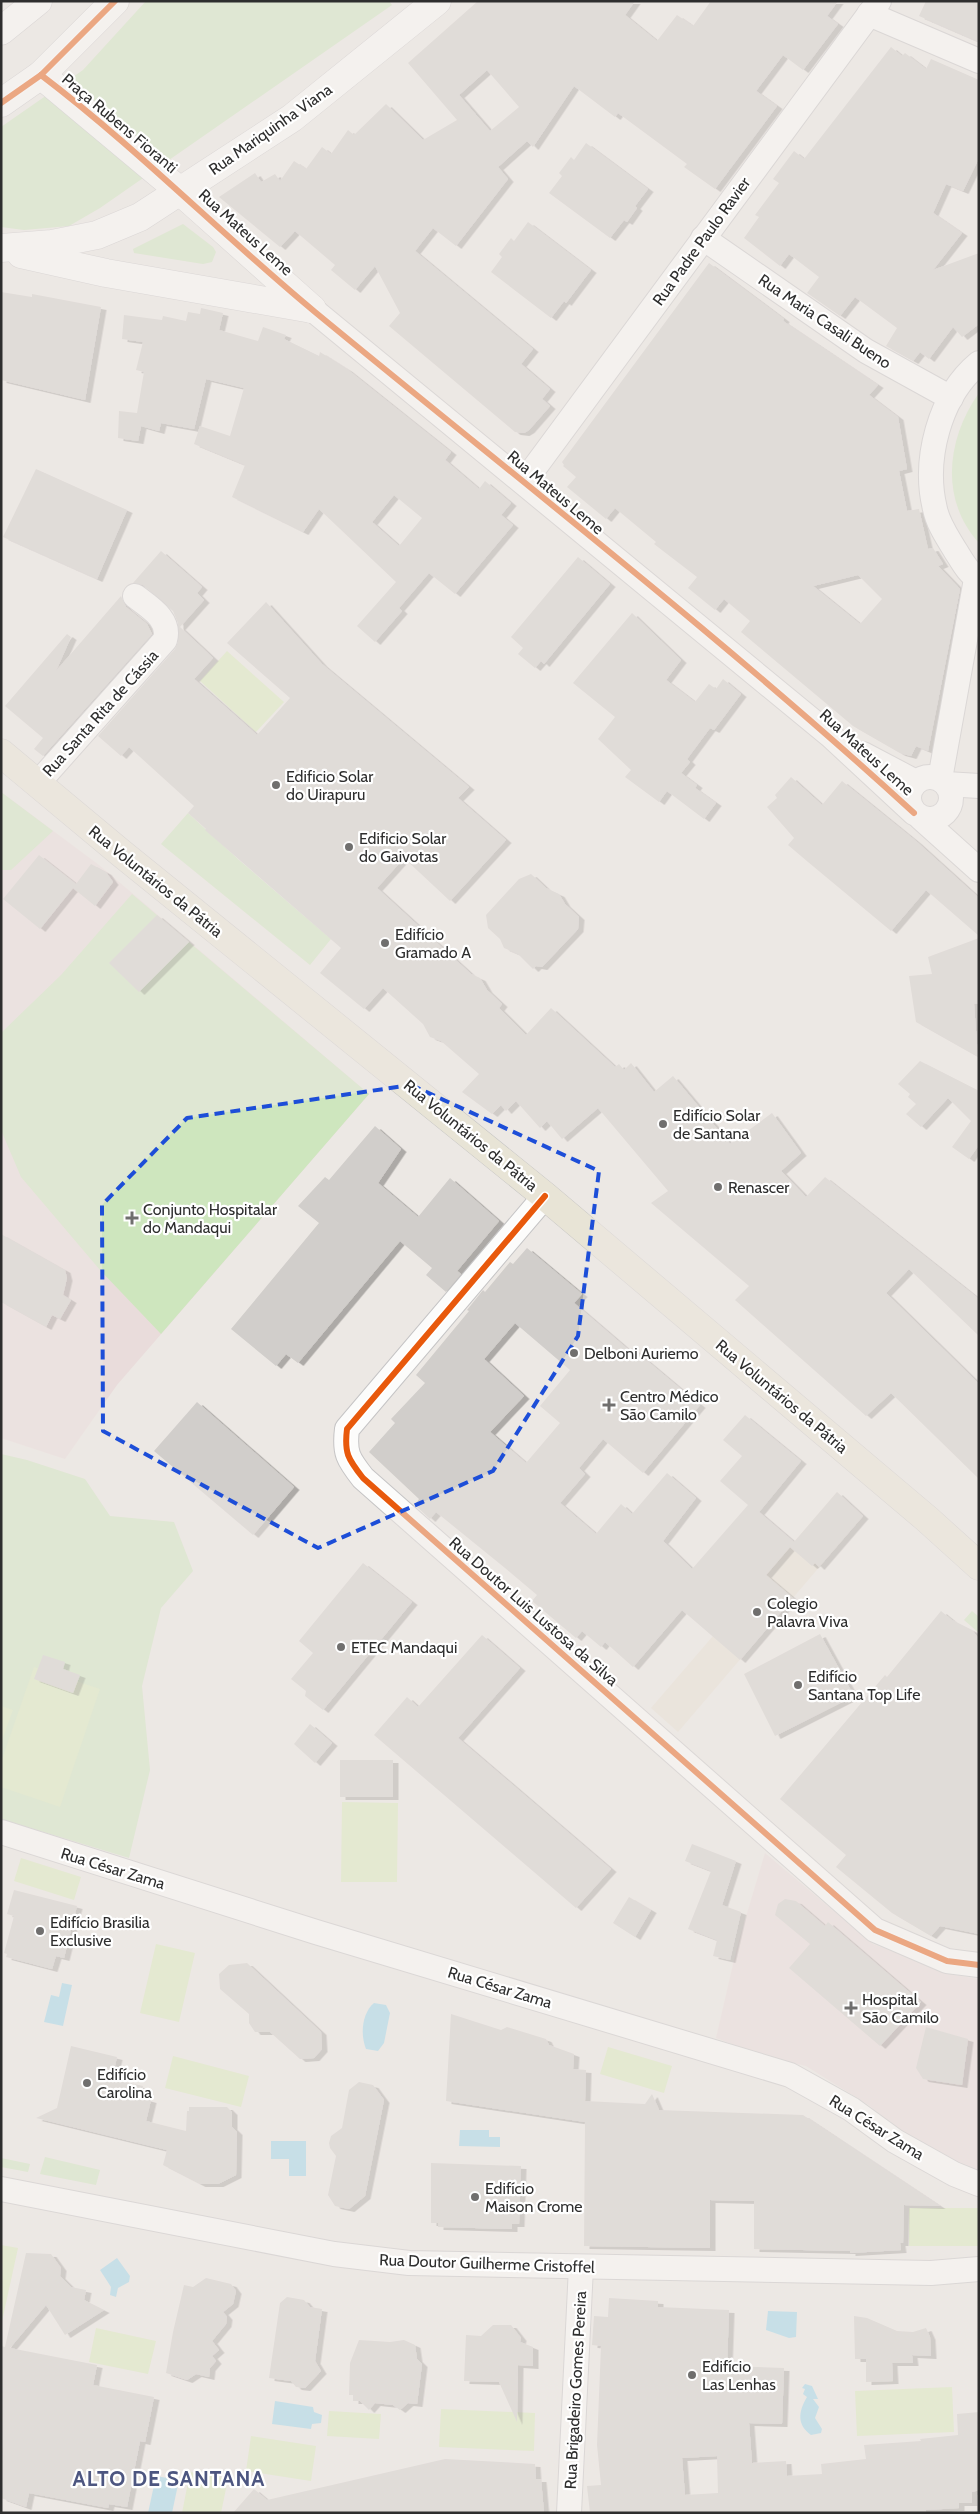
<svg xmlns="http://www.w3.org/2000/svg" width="980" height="2514" viewBox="0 0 980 2514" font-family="Cabin,sans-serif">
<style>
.education{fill:#e6e0d3}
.medical{fill:#e9dcdb}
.green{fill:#cee6be}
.pitch{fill:#d9eabb}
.water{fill:#99d6ec}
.building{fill:#d1cecb;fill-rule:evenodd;filter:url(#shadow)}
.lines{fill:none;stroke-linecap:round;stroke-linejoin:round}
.minor-casing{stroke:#c5c4c5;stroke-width:26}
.tertiary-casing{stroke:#c5c4c5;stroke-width:29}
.primary-casing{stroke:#c6c5c4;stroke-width:29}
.minor{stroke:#fcfcfb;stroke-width:24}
.tertiary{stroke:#fcfcfb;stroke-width:28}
.primary{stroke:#e8e4d6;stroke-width:28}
.cycleway-casing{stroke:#fff;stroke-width:9}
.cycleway{stroke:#e8590c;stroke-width:6}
.marked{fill:none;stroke:#1d4ed8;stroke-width:4;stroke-dasharray:10 6;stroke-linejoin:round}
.poi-dot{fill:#706f6e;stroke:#fff;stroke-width:2}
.labels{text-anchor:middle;stroke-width:4.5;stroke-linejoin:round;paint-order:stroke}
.street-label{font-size:16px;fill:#2e2e2e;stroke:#fff}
.poi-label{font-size:16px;fill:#2e2e2e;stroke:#fff;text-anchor:start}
.district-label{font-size:21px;font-weight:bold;letter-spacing:1px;fill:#4d5680;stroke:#fff}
</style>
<defs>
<filter id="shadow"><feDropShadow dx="5.5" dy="3" stdDeviation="0" flood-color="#0004"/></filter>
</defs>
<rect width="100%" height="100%" fill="#ece8e4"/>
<polygon class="education" points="837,1492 863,1516 678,1732 651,1708"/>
<g class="medical">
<polygon points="1,792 99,865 369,1094 117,1385 65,1459 1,1438"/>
<polygon points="765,1853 873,1944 954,1975 979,1979 979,2176 905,2137 870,2106 806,2066 766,2057 716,2038 737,1947"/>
</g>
<g class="green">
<polygon points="146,1 389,1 392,5 100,208 69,226 24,230 1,227 1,127 83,70"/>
<polygon points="183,224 213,247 216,252 212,262 203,264 134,253 133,249"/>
<path d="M979,393v150c-40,-44 -32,-105 0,-150z"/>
<polygon points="1,792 53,831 11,870 1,870"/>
<polygon points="188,813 239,860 331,939 310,965 161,844"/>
<polygon points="132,894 369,1094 161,1334 100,1270 21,1177 1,1130 1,1033 61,975"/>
<polygon points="1,1454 27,1460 85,1479 110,1516 174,1522 193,1571 161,1608 142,1686 150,1770 129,1858 1,1819"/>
<polygon points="972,1611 979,1617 979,1633 964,1620"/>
<polygon points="45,2157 100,2170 96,2185 40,2174"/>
<polygon points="1,2158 30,2164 28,2172 1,2167"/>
</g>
<g class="pitch">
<polygon points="227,651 284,702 256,732 200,681"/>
<polygon points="34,1667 100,1689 60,1807 1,1787 1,1762"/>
<polygon points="1,1706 13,1710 1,1743"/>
<polygon points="342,1802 398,1803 397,1882 341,1882"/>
<polygon points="21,1858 81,1877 74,1900 14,1881"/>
<polygon points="156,1944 195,1953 179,2022 140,2013"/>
<polygon points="608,2047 672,2066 664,2093 600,2074"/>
<polygon points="173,2056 249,2076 241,2107 165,2088"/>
<rect x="909" y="2208" width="70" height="38"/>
<polygon points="1,2245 18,2248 1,2326"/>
<polygon points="96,2328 156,2341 148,2374 89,2362"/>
<polygon points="952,2387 954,2432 857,2436 855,2391"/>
<polygon points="441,2409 535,2413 534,2451 439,2447"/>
<polygon points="329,2411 381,2414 379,2439 327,2436"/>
<polygon points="251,2436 316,2446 311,2481 246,2471"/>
<polygon points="190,2472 228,2479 221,2513 182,2513"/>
</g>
<g class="water">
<polygon points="62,1983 72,1985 63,2026 44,2022 51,1995 59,1997"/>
<path d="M374,2003l12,2 4,8 -6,30 -6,8 -12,-2c-6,-15 -4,-36 8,-46z"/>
<polygon points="460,2130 489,2130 489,2137 500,2137 500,2147 459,2146"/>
<polygon points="271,2141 306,2141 306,2176 289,2176 289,2159 271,2159"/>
<polygon points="117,2258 130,2276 129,2282 118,2288 116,2297 110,2295 111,2287 100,2270"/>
<polygon points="768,2311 797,2312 796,2337 789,2338 766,2330"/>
<path d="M805,2384l7,2 6,13h-5l6,8 -4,11 7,11 -1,4 -10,2c-14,-10 -13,-23 -4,-38l-4,-3 2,-5 -3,-1z"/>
<polygon points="275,2401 313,2407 314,2412 322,2415 321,2423 312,2424 311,2429 272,2424"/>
<polygon points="156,2476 179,2480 172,2513 148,2513"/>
</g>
<g class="building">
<path d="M478,1h157l-10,14 32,26 20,-26 16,11 18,-25h127l-11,15 11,8 -35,46 -20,-15 -27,36 21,15 -62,83 -31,-22 3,-3 -69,-51 -3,4 -41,-31 -41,61 -6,-6 -29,26 10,12 -52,67 -23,-18 -18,23 118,98 -12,15 29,25 -8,10 8,7 -21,24 -5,3 -9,-1 -126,-106 11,-13 -25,-47 -20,24 -24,-20 4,-5 -40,-34 -15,16 -61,-50 36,-24 6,9 14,-8 5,7 14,-20 12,8 16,-22 9,7 17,-24 6,5 32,-31 37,36 34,-20 -49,-57zM487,70l32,37 -29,24 -31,-36z"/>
<polygon points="926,1 979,1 979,42 919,16"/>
<polygon points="891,47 902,56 905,53 926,69 931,59 979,80 979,158 963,191 946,184 933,213 962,233 933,270 979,253 979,324 962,337 953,327 929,359 920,352 913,361 886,346 897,328 855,297 840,316 807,293 819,277 789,254 780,266 744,238 759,217 755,215 779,183 773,179 794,151 804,159"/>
<polygon points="586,143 648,189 635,206 637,208 627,222 624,220 610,238 549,193 562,176 559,173 571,157 574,160"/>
<polygon points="528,222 591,270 566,303 564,301 551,318 491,272 502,257 499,254 511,238 514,241"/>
<path d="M709,263l75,56 -1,2 95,64 -9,10 29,22 9,52 -8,2 8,40 12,-2 9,40 5,-1 10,16 -5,2 22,23 -32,162 -12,-5 -5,10 -11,-3 -47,-27 -112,-94 9,-11 -26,-22 -9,11 -27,-22 9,-11 -43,-33 2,-2 -41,-34 -9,11 -39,-32 9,-10 -13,-11 1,-1 -2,-3zM858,575l24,24 -22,25 -47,-38z"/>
<polygon points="1,292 32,297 32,294 101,307 85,400 1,380"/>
<path d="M201,308l22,5 -4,17 39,11 5,-14 23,8 -2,4 35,17 1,-4 27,17 104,83 -6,8 34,29 6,-8 26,22 -10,12 12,10 -58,69 -26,-21 -30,35 3,3 -27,31 -18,-16 39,-44 -77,-73 -16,23 -71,-35 13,-32 -51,-21 6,-18 30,10 14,-48 -38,-9 -12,50 -33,-6 -2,8 -18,-5 -3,15 -20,-3 1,-27 18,2 7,-41 -8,-2 7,-28 -21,-3 2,-24 38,5 1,-4 23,5 2,-9 12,2zM394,495l28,23 -23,28 -27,-24z"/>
<polygon points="36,469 127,510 97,579 3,537"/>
<polygon points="161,551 202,587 197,593 204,600 180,627 213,658 194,679 257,735 290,698 227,643 266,602 322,664 469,787 458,798 506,840 450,901 404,858 377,888 471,974 480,978 487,990 502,1004 499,1008 526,1035 551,1008 615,1067 619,1064 624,1070 631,1063 654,1092 673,1076 730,1144 772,1113 801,1153 781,1171 806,1197 825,1177 979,1299 979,1336 909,1269 886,1293 979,1384 979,1479 891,1393 866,1416 735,1300 749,1286 651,1203 668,1191 598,1108 562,1139 547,1121 540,1128 516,1101 506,1111 501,1105 492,1114 462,1092 479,1074 441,1041 430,1037 423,1024 383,988 364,1009 320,973 341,948 205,830 206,829 188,813 194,806 129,747 121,756 98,736 175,649 178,642 178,623 173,611 143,585 133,583"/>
<polygon points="578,557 610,584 544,664 541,661 535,668 518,654 523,648 511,637"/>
<polygon points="121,596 126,607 147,624 152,634 43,756 34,749 43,738 5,706 67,634 71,637 56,671"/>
<polygon points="632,613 681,660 666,680 695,702 709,684 716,689 723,679 741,694 714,730 710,728 687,759 690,762 681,773 697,785 695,788 716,803 704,819 667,791 659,802 625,777 631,770 598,739 615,717 573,683"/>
<polygon points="791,777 822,805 842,781 916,841 979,898 979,936 926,890 891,931 808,862 788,845 794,838 767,807 777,798 775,795"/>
<polygon points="39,855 76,884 91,864 106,872 113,882 95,906 73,888 40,929 3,899"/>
<polygon points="531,874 546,888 559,894 565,904 579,917 578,929 542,967 536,966 533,969 518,954 504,948 500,939 488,928 486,915 519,879"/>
<polygon points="157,915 189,942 139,992 109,963"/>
<polygon points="979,938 979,1003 974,1004 978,1057 916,1022 909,976 932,974 928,957"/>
<polygon points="920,1061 979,1091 979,1145 969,1159 952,1147 971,1121 948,1098 921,1127 906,1114 916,1104 908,1097 910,1094 898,1084"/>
<polygon points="375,1126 401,1149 378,1183 418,1217 450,1178 499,1221 457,1271 461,1274 446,1292 426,1275 432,1268 400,1241 298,1363 286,1354 276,1366 231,1329 319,1223 298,1206 325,1177 329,1180"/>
<polygon points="1,1234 65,1270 67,1278 63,1295 71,1300 60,1319 52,1315 46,1327 1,1302"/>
<path d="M527,1248l55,46 -8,9 56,48 2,-3 68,57 -57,68 -40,-34 -24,29 6,6 -25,29 36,31 25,-30 11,10 35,-41 29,25 -33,43 29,28 56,-64 -28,-24 22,-25 -19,-16 22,-25 56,46 -42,51 35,30 43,-50 26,24 -44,51 -4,-4 -3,3 -22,-19 -24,28 27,23 -53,62 -58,-50 -49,57 -28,-25 -4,5 -19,-16 -6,7 -44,-37 5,-6 -32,-27 -69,-56 -6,7 -15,-14 4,-6 -50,-47 26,-29 -4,-4 34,-36 -9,-8 53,-64 -2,-1 16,-20 2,2 25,-30 3,2zM515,1323l55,47 -30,36 20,17 -34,40 -36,-31 34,-36 -40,-37z"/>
<polygon points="197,1402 294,1487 253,1535 154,1451"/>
<polygon points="363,1563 412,1602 323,1710 305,1696 306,1691 291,1679 313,1653 299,1641"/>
<polygon points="941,1611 952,1620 972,1630 979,1639 979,1934 940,1926 931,1936 892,1913 836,1867 846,1855 780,1799 885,1675 887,1677"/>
<polygon points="820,1634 854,1696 775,1736 744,1674"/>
<polygon points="482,1635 520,1668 458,1738 611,1869 576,1908 374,1735 407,1697 418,1707"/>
<polygon points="43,1655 65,1662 63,1669 80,1675 73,1693 34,1679"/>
<polygon points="310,1724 332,1743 315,1763 294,1744"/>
<rect x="340" y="1760" width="53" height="37"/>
<polygon points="692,1844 736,1861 722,1905 741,1912 730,1960 713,1956 717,1940 688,1929 711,1871 685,1861"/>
<polygon points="14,1890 77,1906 64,1958 56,1956 52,1969 6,1957 7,1954 4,1953 14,1916 7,1914"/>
<polygon points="629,1897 651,1910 635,1937 613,1923"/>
<polygon points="785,1899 796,1901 825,1926 828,1922 921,2002 880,2046 789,1968 810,1944 775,1915 778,1904"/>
<polygon points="247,1963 321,2032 322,2049 314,2058 300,2059 270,2032 255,2032 249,2023 249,2014 220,1989 219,1974 229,1965"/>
<polygon points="451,2014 501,2030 507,2027 546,2039 549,2045 574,2054 573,2069 586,2070 585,2101 645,2104 652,2094 659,2110 803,2115 940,2206 904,2205 903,2243 900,2243 901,2250 850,2253 850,2251 754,2249 754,2201 710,2200 710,2248 584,2246 585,2122 446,2101"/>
<polygon points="926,2027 968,2039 962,2085 923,2079 916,2068"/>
<polygon points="71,2046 117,2057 112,2079 143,2086 140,2097 151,2100 146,2121 186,2131 187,2111 189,2111 189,2107 227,2107 232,2112 232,2127 237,2132 236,2175 218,2184 200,2184 163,2165 167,2150 36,2118 57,2108"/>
<polygon points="359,2082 373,2085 384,2100 365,2196 349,2209 335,2206 328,2195 336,2156 330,2148 329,2143 331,2136 342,2128 349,2090"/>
<polygon points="431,2163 521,2166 519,2224 512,2224 512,2229 438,2227 438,2223 431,2223"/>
<polygon points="26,2253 51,2254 61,2268 60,2276 71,2287 86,2290 84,2300 104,2310 65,2335 46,2305 10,2348 97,2365 93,2385 154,2397 145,2442 140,2441 127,2507 109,2504 108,2508 29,2493 26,2507 1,2498 1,2346 5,2347"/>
<polygon points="206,2278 231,2284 236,2291 233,2304 223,2312 227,2317 226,2324 212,2341 219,2350 212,2356 216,2361 210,2368 209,2377 196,2374 187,2380 166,2373 173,2332 184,2285 193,2287"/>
<polygon points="287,2297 304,2300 310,2307 322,2309 315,2361 321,2371 305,2388 296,2387 291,2381 269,2378 280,2303"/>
<path d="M609,2298l49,3v6l71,3 -2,56 57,2 -2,56 -33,-1 3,40 34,-2 1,15 35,-2 -1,-10 45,-5 -2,-14 57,-4 -1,-2 38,-4 -1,-21 22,-2v78l-7,2v11h-13v5l-33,2v3h-336l-3,-27 14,-1 -4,-40 4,-99 -9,-1 2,-29 14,1zM717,2456l1,37 -33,2 -3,-37z"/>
<polygon points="854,2316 867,2318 897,2331 913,2332 926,2328 930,2337 931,2356 912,2355 913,2363 892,2363 893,2381 866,2382 866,2359 855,2359"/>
<polygon points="493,2325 511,2325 521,2338 520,2342 533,2347 533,2366 518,2365 517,2422 499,2382 464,2381 466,2335 481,2336"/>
<polygon points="359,2340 390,2342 404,2340 415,2345 417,2359 422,2364 417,2404 408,2403 400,2410 393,2405 375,2403 369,2410 360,2401 353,2401 353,2395 349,2395 350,2363"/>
<polygon points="445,2459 535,2464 536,2479 541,2479 544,2513 233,2513 254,2489 267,2500"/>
</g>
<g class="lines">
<defs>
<g id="minor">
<polyline points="869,14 979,61"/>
<polyline points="703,238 866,351 951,398"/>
<polyline points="312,309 831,736 914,813"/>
<path d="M979,363c-40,33 -56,97 -44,146 3,15 13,29 20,41 6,9 14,25 24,29"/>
<polyline points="524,482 879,1"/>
<polyline points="863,754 916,782"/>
<circle cx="930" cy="798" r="21"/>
<polyline points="940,779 976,579"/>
<path d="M37,784l128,-144c6,-21 -16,-33 -30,-44"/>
<polyline points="946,784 979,786"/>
<polyline points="921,818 979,870"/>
<path d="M545,1196l-198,233c-3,24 1,30 16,49l512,452 72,31 32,4"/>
<polyline points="1,1832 316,1932 790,2075 851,2109 895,2141 954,2174 979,2184"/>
<polyline points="1,2189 334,2254 409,2263 931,2273 979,2269"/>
<polyline points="569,2513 581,2267"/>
</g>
<g id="tertiary">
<polyline points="1,31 38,1"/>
<polyline points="41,75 181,192 312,309"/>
<polyline points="1,103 41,75 115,1"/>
<polyline points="1,248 52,244 97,235 140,217 292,118 437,1"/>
<polyline points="21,254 106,273 312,309"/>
</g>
<polyline id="primary" points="1,753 121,853 545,1196 927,1519 979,1566"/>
</defs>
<use href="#minor" class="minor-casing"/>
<use href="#tertiary" class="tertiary-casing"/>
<use href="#primary" class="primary-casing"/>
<use href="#minor" class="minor"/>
<use href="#tertiary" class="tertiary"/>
<use href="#primary" class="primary"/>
<defs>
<g id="cycleway">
<path d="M41,75c96,73 181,160 274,237 200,165 407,325 599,501"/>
<polyline points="1,103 41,75 115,1"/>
<path d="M545,1196l-198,233c-3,24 1,30 16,49l512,452 72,31 32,4"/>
</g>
</defs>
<use href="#cycleway" class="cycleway-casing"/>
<use href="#cycleway" class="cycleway"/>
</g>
<path d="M0 0H980V2514H0ZM411,1085l188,86 -21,165 -85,135 -175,77 -215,-117 -1,-226 85,-87z" fill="#ece8e4" fill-opacity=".55" fill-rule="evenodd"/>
<path class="marked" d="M411,1085l188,86 -21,165 -85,135 -175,77 -215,-117 -1,-226 85,-87z"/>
<g class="poi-dot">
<circle cx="276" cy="785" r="5"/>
<circle cx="349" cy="847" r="5"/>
<circle cx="385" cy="943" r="5"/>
<circle cx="663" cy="1124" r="5"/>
<circle cx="718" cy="1187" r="5"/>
<path d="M129.5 1210.5h5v5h5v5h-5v5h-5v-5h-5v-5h5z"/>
<circle cx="574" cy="1353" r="5"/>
<path d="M606.5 1397.5h5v5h5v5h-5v5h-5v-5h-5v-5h5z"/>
<circle cx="757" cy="1612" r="5"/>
<circle cx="341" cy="1647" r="5"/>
<circle cx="798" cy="1685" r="5"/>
<circle cx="40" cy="1931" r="5"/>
<path d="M848.5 2000.5h5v5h5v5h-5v5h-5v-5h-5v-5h5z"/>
<circle cx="87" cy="2083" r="5"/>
<circle cx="475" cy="2197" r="5"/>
<circle cx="692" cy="2375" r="5"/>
</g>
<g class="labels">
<g class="street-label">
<text transform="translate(120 123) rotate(40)" y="6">Praça Rubens Fioranti</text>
<text transform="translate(270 129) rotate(-35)" y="6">Rua Mariquinha Viana</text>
<text transform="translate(246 232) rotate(42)" y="6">Rua Mateus Leme</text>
<text transform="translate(701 241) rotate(-54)" y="6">Rua Padre Paulo Ravier</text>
<text transform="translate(825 321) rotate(34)" y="6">Rua Maria Casali Bueno</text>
<text transform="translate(556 492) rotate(40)" y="6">Rua Mateus Leme</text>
<text transform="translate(100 713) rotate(-48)" y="6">Rua Santa Rita de Cássia</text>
<text transform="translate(867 752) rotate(42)" y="6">Rua Mateus Leme</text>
<text transform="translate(156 881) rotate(39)" y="6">Rua Voluntários da Pátria</text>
<text transform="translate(471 1135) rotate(39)" y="6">Rua Voluntários da Pátria</text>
<text transform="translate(782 1396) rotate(40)" y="6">Rua Voluntários da Pátria</text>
<text transform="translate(534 1611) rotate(41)" y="6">Rua Doutor Luis Lustosa da Silva</text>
<text transform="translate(113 1868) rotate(17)" y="6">Rua César Zama</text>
<text transform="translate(500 1987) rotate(17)" y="6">Rua César Zama</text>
<text transform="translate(877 2127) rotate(32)" y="6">Rua César Zama</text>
<text transform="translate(487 2263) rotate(2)" y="6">Rua Doutor Guilherme Cristoffel</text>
<text transform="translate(575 2390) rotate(-87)" y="6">Rua Brigadeiro Gomes Pereira</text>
</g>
<g class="poi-label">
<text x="286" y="782">Edificio Solar<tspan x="286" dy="18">do Uirapuru</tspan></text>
<text x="359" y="844">Edificio Solar<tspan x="359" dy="18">do Gaivotas</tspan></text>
<text x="395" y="940">Edifício<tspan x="395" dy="18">Gramado A</tspan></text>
<text x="673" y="1121">Edifício Solar<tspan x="673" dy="18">de Santana</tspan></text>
<text x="728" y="1193">Renascer</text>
<text x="143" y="1215">Conjunto Hospitalar<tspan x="143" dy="18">do Mandaqui</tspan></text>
<text x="584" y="1359">Delboni Auriemo</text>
<text x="620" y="1402">Centro Médico<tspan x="620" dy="18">São Camilo</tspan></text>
<text x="767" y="1609">Colegio<tspan x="767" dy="18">Palavra Viva</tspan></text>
<text x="351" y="1653">ETEC Mandaqui</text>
<text x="808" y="1682">Edifício<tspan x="808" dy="18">Santana Top Life</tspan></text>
<text x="50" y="1928">Edifício Brasilia<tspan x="50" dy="18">Exclusive</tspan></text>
<text x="862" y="2005">Hospital<tspan x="862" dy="18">São Camilo</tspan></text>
<text x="97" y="2080">Edifício<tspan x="97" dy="18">Carolina</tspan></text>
<text x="485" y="2194">Edifício<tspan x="485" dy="18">Maison Crome</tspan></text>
<text x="702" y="2372">Edifício<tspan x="702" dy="18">Las Lenhas</tspan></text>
</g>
<g class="district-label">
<text x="169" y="2486">ALTO DE SANTANA</text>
</g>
</g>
<rect width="980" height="2514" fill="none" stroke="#2e2e2e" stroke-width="5"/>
</svg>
